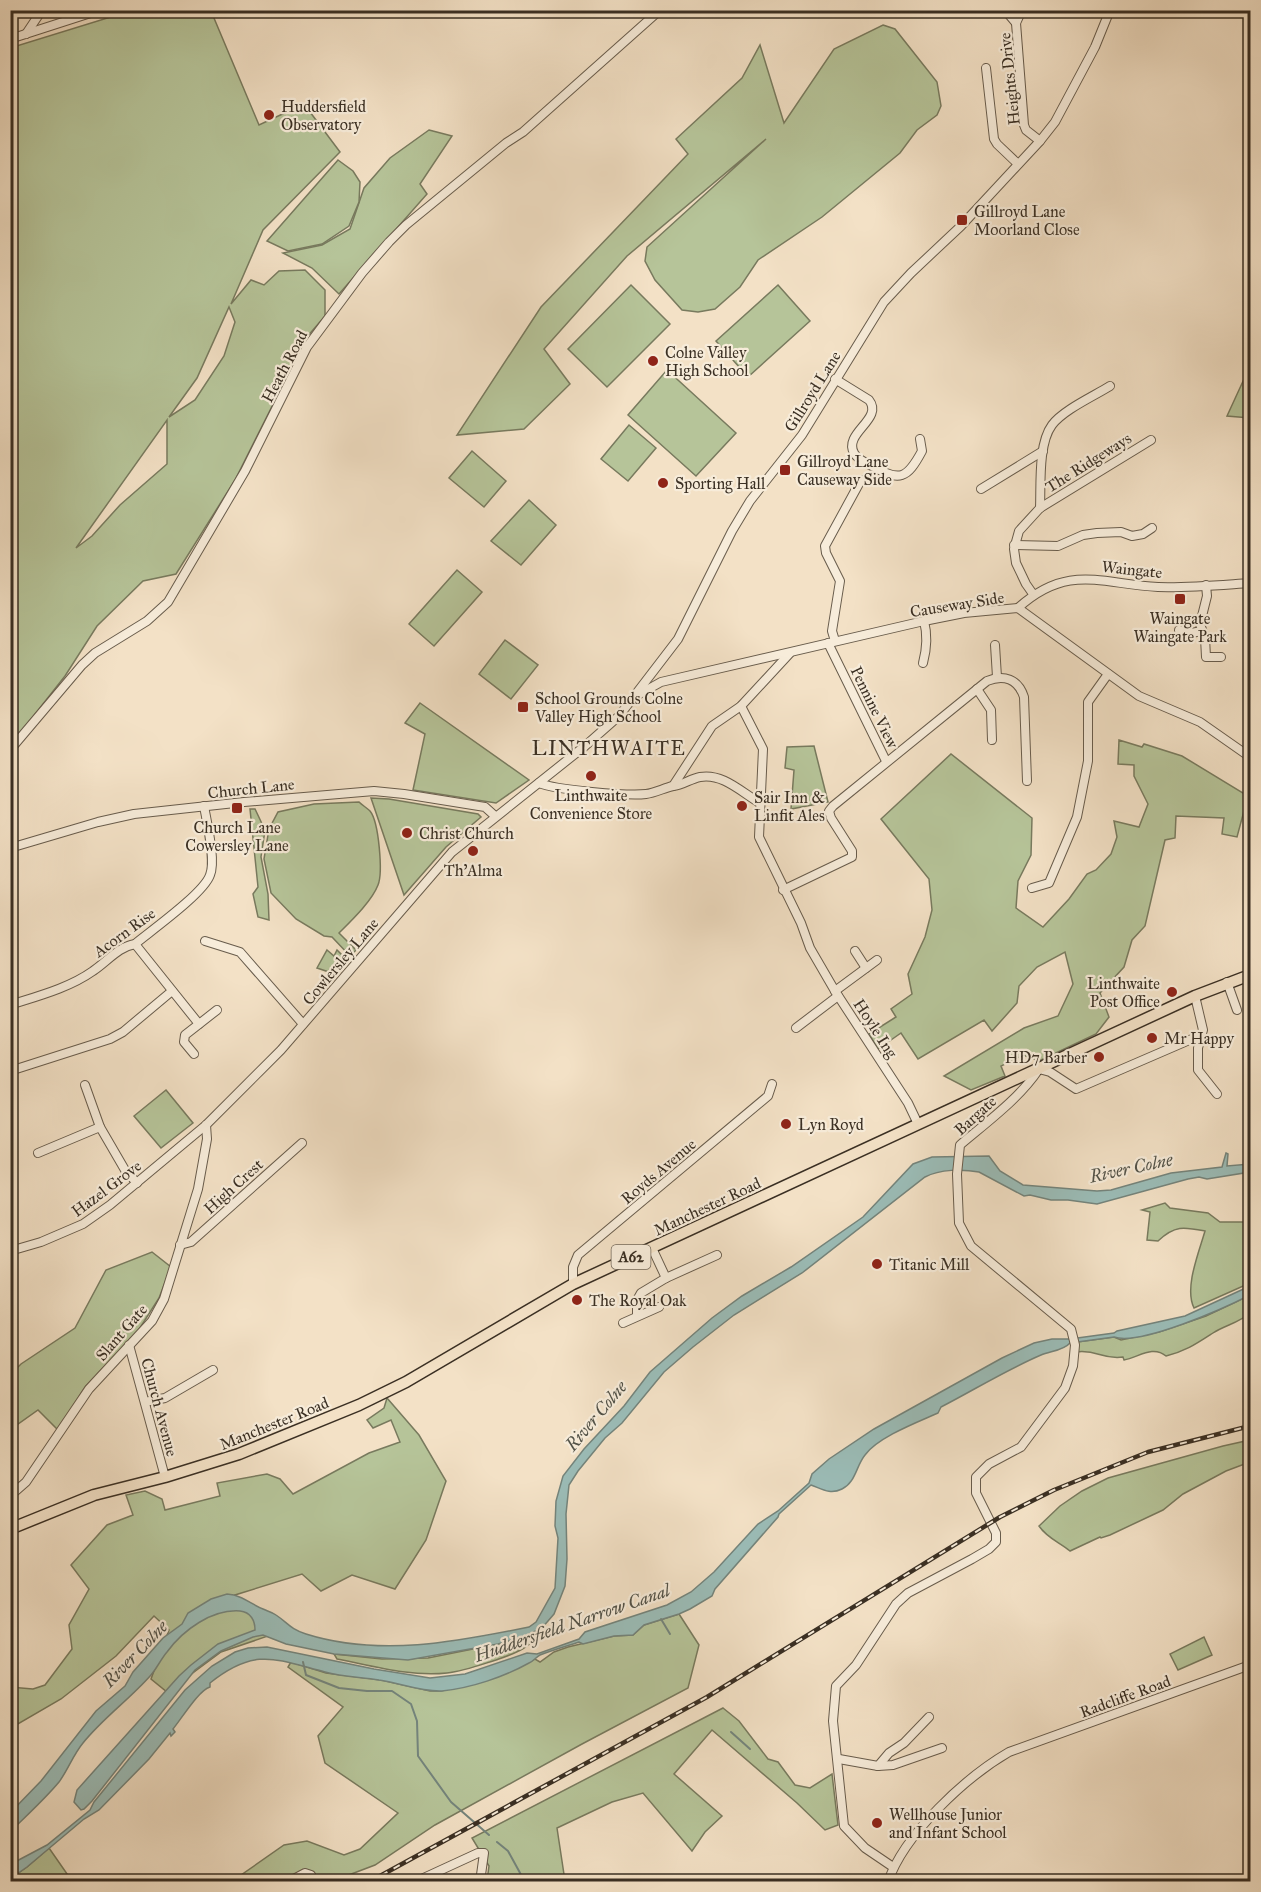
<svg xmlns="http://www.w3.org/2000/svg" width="1261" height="1892" viewBox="0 0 1261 1892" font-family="'IM FELL Great Primer',serif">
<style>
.green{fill:#b6c499;stroke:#787a5e;stroke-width:1.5;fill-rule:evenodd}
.water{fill:#9bbdb8;stroke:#74847c;stroke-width:1.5}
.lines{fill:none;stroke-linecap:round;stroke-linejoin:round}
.stream{stroke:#74847c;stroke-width:2}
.minor-casing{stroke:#685c4c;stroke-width:10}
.major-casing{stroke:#3a2f23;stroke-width:13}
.minor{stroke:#f7ecda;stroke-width:8}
.major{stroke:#f3e1c6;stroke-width:10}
.rail-casing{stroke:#3a2f23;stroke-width:4.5}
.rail{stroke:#f7ecda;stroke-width:2;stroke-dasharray:7;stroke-linecap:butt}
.poi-dot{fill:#8f2418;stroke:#f7ecda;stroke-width:2}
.labels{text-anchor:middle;stroke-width:4.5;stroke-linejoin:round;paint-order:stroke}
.shield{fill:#f7ecda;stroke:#73685a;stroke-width:1.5}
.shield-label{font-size:15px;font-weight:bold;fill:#3a2f23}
.street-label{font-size:16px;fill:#3a2f23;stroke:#f7ecda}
.poi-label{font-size:16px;fill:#3a2f23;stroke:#f7ecda;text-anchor:start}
.water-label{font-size:18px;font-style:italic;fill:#525248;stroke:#f7ecda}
.quarter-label{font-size:20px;letter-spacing:1.5px;fill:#3a2f23;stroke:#f7ecda}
</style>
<rect width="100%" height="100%" fill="#f3e1c6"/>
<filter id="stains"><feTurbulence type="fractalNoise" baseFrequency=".00333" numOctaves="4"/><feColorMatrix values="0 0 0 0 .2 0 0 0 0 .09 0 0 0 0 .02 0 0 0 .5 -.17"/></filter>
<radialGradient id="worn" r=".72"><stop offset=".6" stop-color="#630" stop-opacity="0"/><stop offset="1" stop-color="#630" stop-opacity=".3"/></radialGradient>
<g class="green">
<path d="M130,11h81l48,114 45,-21 36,48 -77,78 -32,74 20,-24 13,5 15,-14 26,-1 20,20v26l-18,21 -72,143 -59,94 -33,7 -46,45 -32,50 -48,61 -7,-8v-681zM229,307l6,15 -11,34 -29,44 -26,17 28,-39zM167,420v44l-47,41 -28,31 -16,12z"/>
<polygon points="883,25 895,29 937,82 941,106 937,115 917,130 900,153 822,217 758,260 740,287 715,309 698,312 682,310 655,280 645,261 647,247 766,139 627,256 544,349 570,384 524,429 457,435 541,307 688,154 676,139 742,78 760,45 784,123 834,49"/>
<polygon points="429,130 452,136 420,184 427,194 339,294 312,268 283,253 322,245 350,229 364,188 390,158"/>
<polygon points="338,160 353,171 360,182 359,202 349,226 322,244 288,251 267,241"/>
<polygon points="631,285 670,324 607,387 568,349"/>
<polygon points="778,285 810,321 748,377 716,341"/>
<polygon points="1250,366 1250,418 1227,416"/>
<polygon points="667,370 736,433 696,476 628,415"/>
<polygon points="629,425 656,448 628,481 601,459"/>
<polygon points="472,451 506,481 484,507 449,478"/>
<polygon points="529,500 556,525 521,565 491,541"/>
<polygon points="457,570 482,592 434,646 409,624"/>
<polygon points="505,640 538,665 511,699 479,674"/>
<polygon points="420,703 529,780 496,803 413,790 425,734 405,723"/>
<polygon points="1119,740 1142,747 1144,744 1182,756 1248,796 1237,837 1222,834 1224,818 1176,816 1175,838 1165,840 1145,926 1132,940 1124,967 1100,993 1109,1017 1096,1034 1039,1061 1023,1055 1001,1066 1005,1076 971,1090 944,1076 1024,1028 1058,1016 1073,984 1065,952 1037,967 1019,986 1017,1003 992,1031 984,1020 918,1059 901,1033 878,1049 869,1034 896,1017 891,1009 912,994 908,974 925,937 932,910 929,879 881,819 951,754 1032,818 1031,855 1018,881 1016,908 1043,927 1069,899 1087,874 1096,870 1111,854 1117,837 1114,821 1139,827 1148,804 1134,776 1134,765 1118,764"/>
<polygon points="814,746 828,802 791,809 794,770 785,768 787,747"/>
<polygon points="371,798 389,799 478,814 481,817 446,847 404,895"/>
<path d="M359,802c3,3 8,6 11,9 9,11 13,62 8,74 -6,16 -27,36 -39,48l17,17 -6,6 -18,-19 -8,-1 -28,-17 -25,-26 -7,-34 5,-30 9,-17 36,-8z"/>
<polygon points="250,809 255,809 265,830 261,857 268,894 269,920 258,917 253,894 258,887"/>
<polygon points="327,950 334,956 337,950 344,957 335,974 317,968"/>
<polygon points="166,1090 193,1123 161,1148 134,1116"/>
<path d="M1165,1203l5,5 38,5 12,9h30v61l-56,25c-10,-20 5,-56 11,-77 -21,-4 -30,-6 -47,10l-11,-1 3,-28 -8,-2z"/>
<polygon points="152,1252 171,1267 159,1298 138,1331 85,1387 58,1430 38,1410 11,1429 11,1374 21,1364 75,1328 106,1270"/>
<path d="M1250,1295v18c-11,10 -25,12 -37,20 -17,11 -27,18 -47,23 -13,-11 -27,1 -42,4l-1,-3c-21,3 -26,-8 -47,-5l1,-10 37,-5 7,3 38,-8 47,-16z"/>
<polygon points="387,1398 419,1435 446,1481 426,1540 395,1589 352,1575 321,1591 302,1574 235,1595 268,1636 221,1652 167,1692 151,1679 169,1630 154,1616 116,1656 61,1699 11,1728 10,1687 33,1689 45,1685 72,1649 69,1625 89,1589 71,1565 107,1525 133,1515 126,1495 145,1491 162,1499 165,1510 220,1496 217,1483 267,1474 280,1479 293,1494 369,1453 400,1442 391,1420 373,1428 367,1420 384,1408"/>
<path d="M1250,1440v22l-24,9 -43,23 -20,16 -53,25 -9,3 -1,-1 -30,14c-11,-9 -23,-13 -31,-25l21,-20 22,-15 26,-13 115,-32z"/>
<polygon points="679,1614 699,1645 688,1688 582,1744 435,1825 375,1865 333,1881 231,1882 284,1845 307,1841 344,1855 360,1849 398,1813 325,1763 318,1736 343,1707 288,1667 291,1662 326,1673 381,1680 430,1691 441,1691 484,1681 535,1659 540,1662 554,1652 568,1647 614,1636 633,1635 644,1625"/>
<path d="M542,1628c-10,20 -26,25 -46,32 -16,5 -32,11 -49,13 -37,4 -74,-7 -110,-14l-3,-5 48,5 46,-1 70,-14 25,-7z"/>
<polygon points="1204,1637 1212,1655 1178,1670 1170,1654"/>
<polygon points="723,1708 739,1721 768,1759 778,1762 795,1785 810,1788 832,1774 838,1825 825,1830 797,1803 712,1730 674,1774 722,1816 705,1832 692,1851 643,1793 612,1802 557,1828 565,1881 487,1881 489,1866 472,1838"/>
<polygon points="49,1848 72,1881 11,1882 10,1879 27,1867"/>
</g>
<g class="water">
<path d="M1226,1153l2,1 -1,12 23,-2v8l-43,7 -8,-2 -11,2 -91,25 -29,-4h-17l-21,-5 -6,1 -45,-24c-16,-3 -39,-3 -54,5l-123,96 -68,42 -41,32 -29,25 -42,51 -17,15 -27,33 -9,14 -3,29 1,45 -2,27 -11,28 -12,14 -19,9 -25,7 -90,16 -74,-6 -48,-10 -23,-9 -10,2 -32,14 -26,19 -103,131 -8,8 -3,1 -7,-8 3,-12 102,-114 12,-11 27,-21 37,-14c0,-9 -4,-18 -15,-19 -28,-2 -57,19 -73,41 -6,7 -10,16 -16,23 -21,24 -48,43 -68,68 -10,12 -15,27 -24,39 -15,18 -32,33 -48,49l-1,-18 31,-32 55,-70 29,-25 8,-14 30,-34 19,-14 6,-11 23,-14 16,-5 7,1c11,3 19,10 29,14 4,2 9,3 13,6 12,8 14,14 30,19 73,23 150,8 223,-7l7,-5 19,-34 3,-50 -3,-12 1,-25 7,-25 21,-27 40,-43 26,-34 62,-54 30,-22 49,-29 72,-50 50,-53 19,-7 57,-1 11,15 23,14 74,6 14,-1 60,-17 51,-6z"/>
<path d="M1250,1286v9c-25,13 -110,51 -136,42l-44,6c-7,8 -20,8 -29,12 -35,15 -67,35 -100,52l-3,6c-20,9 -60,24 -73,42 -9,11 -9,27 -23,34 -12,6 -20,0 -31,-4l-32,29 -1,3 -63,72 -3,7 -22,13 -11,5 -35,11 -11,10 -19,1 -31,8 -4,-2c-12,4 -27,8 -39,13 -4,2 -6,6 -11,8 -25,14 -58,25 -87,28 -21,1 -42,-8 -63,-11 -18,-3 -36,-3 -54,-8 -50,-13 -70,-25 -115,11v4c-11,3 -28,31 -37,42l2,3 -4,4 -1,-3 -21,26 -50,51 -15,9 -57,48 -16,11v-14l36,-19 43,-35 4,-8 91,-112 27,-24 23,-14 13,-4 19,-1 107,22 56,9 35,-4 62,-21 10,1 42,-15 6,-7 82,-27 24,-13 23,-20 44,-48 20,-13 31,-28 3,-9 17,-15 45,-30 128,-71 32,-15 18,-4h18l44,-6 3,-2 68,-15z"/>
</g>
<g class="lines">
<g class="stream">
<polyline points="661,1619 670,1634"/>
<polyline points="303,1662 306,1675 339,1688 367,1691 392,1691 411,1704 417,1721 418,1756 451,1802 489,1835"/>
<polyline points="731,1732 750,1749"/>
<polyline points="497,1842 508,1851 525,1882"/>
</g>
<defs>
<g id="minor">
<polyline points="1005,10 1016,23"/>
<polyline points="1022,10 1016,23 1024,125 1026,130 1040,141"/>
<polyline points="26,34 42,10"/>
<polyline points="10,39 100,10"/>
<polyline points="986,68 994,139 997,144 1018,164"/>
<path d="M835,379l34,21c15,19 -26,33 -15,53 3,6 12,10 18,13 28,16 35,13 50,-15l-2,-12"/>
<polyline points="981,489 1043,451"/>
<path d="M1040,508c1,-24 -2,-64 12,-83 11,-15 42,-29 58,-39"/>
<polyline points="1014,545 1058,546 1083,535 1097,533 1121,532 1132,536 1143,534 1152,528"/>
<polyline points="1206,585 1207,596 1200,624 1205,638 1206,657 1221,657"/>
<polyline points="1033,594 1026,584 1016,563 1014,549 1019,531 1040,508 1151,440"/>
<path d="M1018,608c50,-45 83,-24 140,-21 30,1 62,-2 92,-4"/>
<polyline points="1179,630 1191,633 1202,631"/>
<polyline points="835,641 832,631 840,581 826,553 825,546 861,480"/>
<polyline points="828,643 886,761"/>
<polyline points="995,645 997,677"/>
<path d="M923,663c4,-15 5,-27 1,-42"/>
<polyline points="977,689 991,710 992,740"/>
<polyline points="636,696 661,682 924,621 964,613 1018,608 1139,696 1200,722 1250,757"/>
<polyline points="741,706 763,749 759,837 801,923 810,948 835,991 908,1103 918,1124"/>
<polyline points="10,750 82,665 95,653 147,621 168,602 245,471 307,347 362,273 389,242 406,225 506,143 523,132 660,10"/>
<path d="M539,783c16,7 89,13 107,11 9,-1 18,-6 27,-8l39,-60 29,-20 49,-53"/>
<path d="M673,786c10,-1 17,-7 27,-9 23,-4 41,15 60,26"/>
<polyline points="10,848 98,822 134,814 244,802 374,791 404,794 485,807 495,816"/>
<polyline points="1032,888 1049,883 1077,817 1088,761 1088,702 1108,674"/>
<path d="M783,890l69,-33v-6l-21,-33 -2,-7 4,-5 154,-125c17,-7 31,-2 37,16l3,84"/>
<polyline points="205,941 240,952 303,1024"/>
<polyline points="135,944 199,1024"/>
<polyline points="855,951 866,968"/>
<polyline points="1227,982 1237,1010"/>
<polyline points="835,991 877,960"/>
<polyline points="1195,996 1203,1030 1198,1048 1198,1070 1217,1094"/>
<path d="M10,1005c28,-9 59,-17 83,-34 15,-10 25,-24 42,-27 17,-14 69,-51 75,-69 6,-14 -3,-52 -6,-69"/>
<polyline points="796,1028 838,996"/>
<polyline points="194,1054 184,1042 185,1035 217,1010"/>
<polyline points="10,1071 110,1039 123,1032 172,991"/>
<polyline points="85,1085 100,1127"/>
<polyline points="38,1153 100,1127 125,1170 137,1183"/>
<polyline points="180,1245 191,1242 302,1143"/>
<polyline points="652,1248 666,1278 717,1255"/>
<polyline points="10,1251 41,1242 83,1224 110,1205 206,1125 281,1050 452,852 585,746 619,716 678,639 732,531 750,501 802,435 884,302 911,273 961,226 1040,141 1055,122 1095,47 1110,10"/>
<polyline points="573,1284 573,1267 578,1255 768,1096 772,1084"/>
<polyline points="637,1316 637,1300 641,1293 666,1278"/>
<polyline points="623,1323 659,1307"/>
<polyline points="129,1345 165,1477"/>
<polyline points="145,1402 165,1398 213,1370"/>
<polyline points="10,1496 26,1482 89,1389 152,1321 164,1299 198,1189 207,1139 206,1125"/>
<polyline points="839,1759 878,1766 889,1753 904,1743 929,1717"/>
<polyline points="878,1766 893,1765 942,1748"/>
<path d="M893,1867l-28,-19 -21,-22 -11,-105 3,-35 20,-21 40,-61 12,-11 64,-34 17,-10 7,-7v-9l-20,-40v-16l13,-13 32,-17 44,-59 8,-22 2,-21 -4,-16 -100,-83 -12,-23 -2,-49 3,-29c27,-23 59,-46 79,-76l11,3 26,17 125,-54"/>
<polyline points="288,1882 305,1873 311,1875 315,1882"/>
<polyline points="415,1882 478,1853 484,1853 480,1882"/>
<path d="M888,1882c16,-48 78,-105 121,-130l241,-87"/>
</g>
<polyline id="major" points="10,1529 94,1495 165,1477 239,1454 359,1405 406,1382 573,1284 1195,996 1250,975"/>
</defs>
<use href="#minor" class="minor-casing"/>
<use href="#major" class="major-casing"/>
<use href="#minor" class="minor"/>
<use href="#major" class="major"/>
<defs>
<polyline id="rail" points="369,1882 707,1697 1000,1517 1054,1490 1148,1452 1250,1426"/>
</defs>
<use href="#rail" class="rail-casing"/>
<use href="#rail" class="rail"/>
</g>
<g class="poi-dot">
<circle cx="269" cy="115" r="6"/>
<rect x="956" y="214" width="12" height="12" rx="3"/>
<circle cx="653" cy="361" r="6"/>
<rect x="779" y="464" width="12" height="12" rx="3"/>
<circle cx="663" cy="483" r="6"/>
<rect x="1174" y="593" width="12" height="12" rx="3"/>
<rect x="517" y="701" width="12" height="12" rx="3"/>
<circle cx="591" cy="776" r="6"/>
<circle cx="742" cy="806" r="6"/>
<rect x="231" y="802" width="12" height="12" rx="3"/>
<circle cx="407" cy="833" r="6"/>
<circle cx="473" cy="851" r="6"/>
<circle cx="1172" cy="992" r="6"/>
<circle cx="1152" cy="1038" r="6"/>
<circle cx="1099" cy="1057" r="6"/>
<circle cx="786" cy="1124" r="6"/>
<circle cx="877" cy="1264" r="6"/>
<circle cx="577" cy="1300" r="6"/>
<circle cx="877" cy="1823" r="6"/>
</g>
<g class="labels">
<rect class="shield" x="611.5" y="1245" width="39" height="24" rx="4.5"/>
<g class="shield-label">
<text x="631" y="1262">A62</text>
</g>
<g class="street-label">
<text transform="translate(1009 79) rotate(-96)" y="6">Heights Drive</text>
<text transform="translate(284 366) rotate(-62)" y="6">Heath Road</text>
<text transform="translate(812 391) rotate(-58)" y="6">Gillroyd Lane</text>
<text transform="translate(1088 462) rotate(-32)" y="6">The Ridgeways</text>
<text transform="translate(1132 569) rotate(6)" y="6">Waingate</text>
<text transform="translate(957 604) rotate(-9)" y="6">Causeway Side</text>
<text transform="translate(875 707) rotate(64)" y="6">Pennine View</text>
<text transform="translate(251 788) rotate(-6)" y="6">Church Lane</text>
<text transform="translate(124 932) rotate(-36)" y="6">Acorn Rise</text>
<text transform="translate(340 961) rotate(-50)" y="6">Cowlersley Lane</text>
<text transform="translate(876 1028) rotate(57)" y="6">Hoyle Ing</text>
<text transform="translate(975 1115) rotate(-42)" y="6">Bargate</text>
<text transform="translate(658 1171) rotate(-40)" y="6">Royds Avenue</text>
<text transform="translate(233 1186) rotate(-42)" y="6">High Crest</text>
<text transform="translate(106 1188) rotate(-37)" y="6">Hazel Grove</text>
<text transform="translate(707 1206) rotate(-25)" y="6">Manchester Road</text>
<text transform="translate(121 1332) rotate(-49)" y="6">Slant Gate</text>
<text transform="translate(160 1407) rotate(75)" y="6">Church Avenue</text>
<text transform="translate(274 1423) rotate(-22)" y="6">Manchester Road</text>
<text transform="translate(1125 1696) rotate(-20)" y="6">Radcliffe Road</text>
</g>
<g class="poi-label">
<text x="281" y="112">Huddersfield<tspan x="281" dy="18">Observatory</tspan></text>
<text x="974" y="217">Gillroyd Lane<tspan x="974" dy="18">Moorland Close</tspan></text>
<text x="665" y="358">Colne Valley<tspan x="665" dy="18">High School</tspan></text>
<text x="797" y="467">Gillroyd Lane<tspan x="797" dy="18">Causeway Side</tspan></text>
<text x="675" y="489">Sporting Hall</text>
<text x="1180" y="624" text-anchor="middle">Waingate<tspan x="1180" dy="18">Waingate Park</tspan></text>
<text x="535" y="704">School Grounds Colne<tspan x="535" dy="18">Valley High School</tspan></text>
<text x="591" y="801" text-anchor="middle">Linthwaite<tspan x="591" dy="18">Convenience Store</tspan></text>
<text x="754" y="803">Sair Inn &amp;<tspan x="754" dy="18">Linfit Ales</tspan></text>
<text x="237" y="833" text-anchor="middle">Church Lane<tspan x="237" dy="18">Cowersley Lane</tspan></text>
<text x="419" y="839">Christ Church</text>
<text x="473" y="876" text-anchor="middle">Th'Alma</text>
<text x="1160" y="989" text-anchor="end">Linthwaite<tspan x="1160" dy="18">Post Office</tspan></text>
<text x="1164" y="1044">Mr Happy</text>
<text x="1087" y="1063" text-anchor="end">HD7 Barber</text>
<text x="798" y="1130">Lyn Royd</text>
<text x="889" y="1270">Titanic Mill</text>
<text x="589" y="1306">The Royal Oak</text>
<text x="889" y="1820">Wellhouse Junior<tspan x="889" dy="18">and Infant School</tspan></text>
</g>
<g class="water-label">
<text transform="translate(1131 1168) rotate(-12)" y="6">River Colne</text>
<text transform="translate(596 1416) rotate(-50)" y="6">River Colne</text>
<text transform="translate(572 1623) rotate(-19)" y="6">Huddersfield Narrow Canal</text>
<text transform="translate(135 1654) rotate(-46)" y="6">River Colne</text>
</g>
<g class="quarter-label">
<text x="609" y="755">LINTHWAITE</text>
</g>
</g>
<rect width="1261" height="1892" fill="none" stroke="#f3e1c6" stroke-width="36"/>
<rect x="12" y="12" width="1237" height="1868" fill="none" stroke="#3a2f23" stroke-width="3"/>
<rect x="18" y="18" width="1225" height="1856" fill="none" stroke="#3a2f23" stroke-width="1.5"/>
<rect width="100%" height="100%" filter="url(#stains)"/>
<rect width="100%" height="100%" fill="url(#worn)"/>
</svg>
